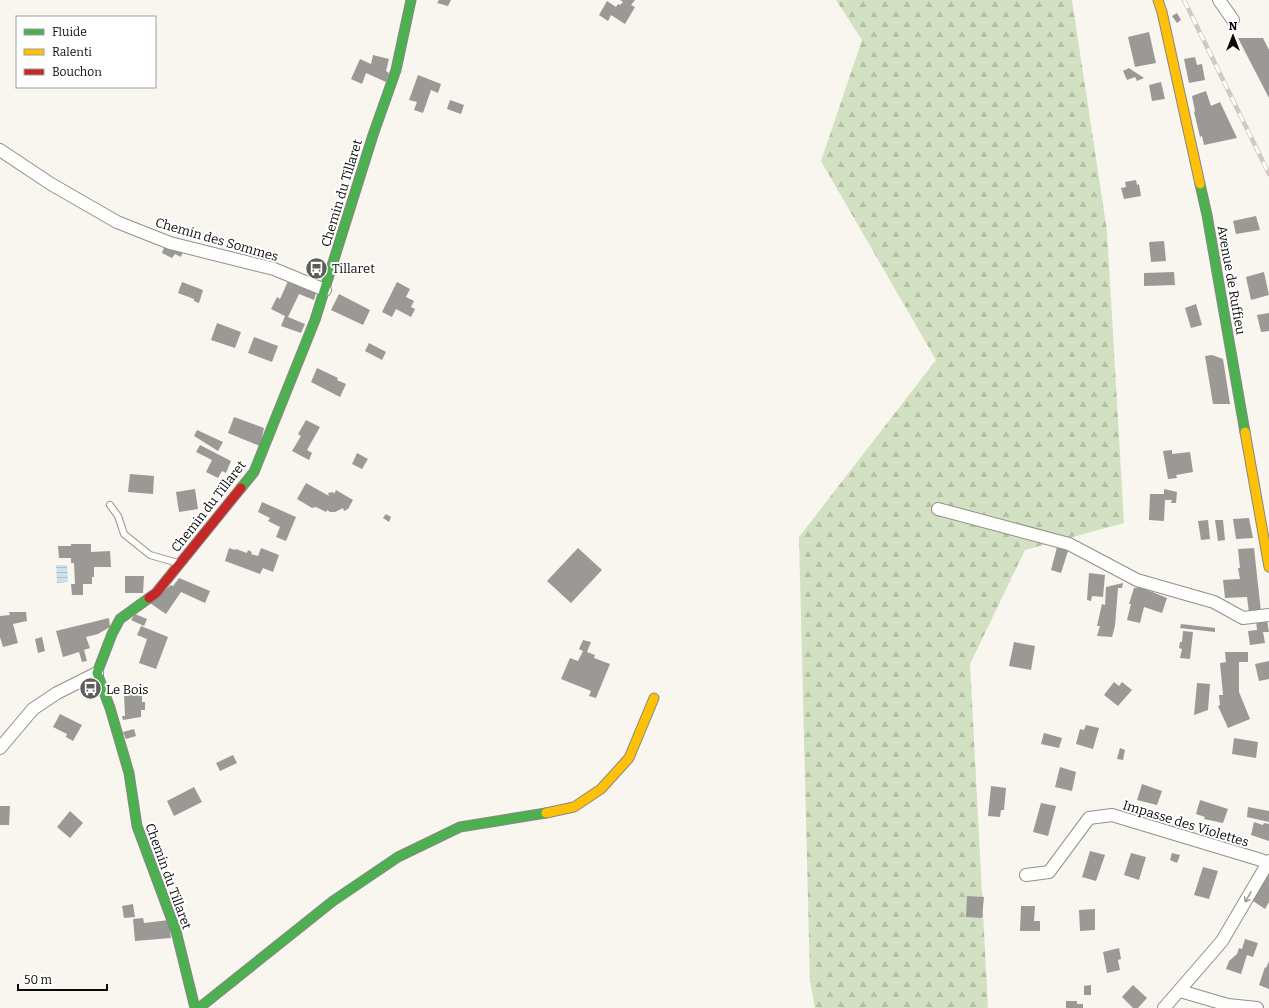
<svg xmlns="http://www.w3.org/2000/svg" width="1269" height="1008" viewBox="0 0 1269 1008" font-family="Bitter,serif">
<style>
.forest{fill:url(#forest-firs)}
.water{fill:url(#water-rules)}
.building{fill:#9b9995}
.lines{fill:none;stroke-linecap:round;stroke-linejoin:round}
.lane-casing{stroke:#91908d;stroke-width:8}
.street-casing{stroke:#91908d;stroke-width:14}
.fast-casing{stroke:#888784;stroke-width:11}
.slow-casing{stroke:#888784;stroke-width:11}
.jam-casing{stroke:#888784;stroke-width:11}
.lane{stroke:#fefefd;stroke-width:6}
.street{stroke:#fefefd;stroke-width:12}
.fast{stroke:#4caf50;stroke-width:9}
.slow{stroke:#ffc107;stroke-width:9}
.jam{stroke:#c62828;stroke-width:9}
.rail-casing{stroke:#d3c6c5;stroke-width:4.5}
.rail{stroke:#fff;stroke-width:3;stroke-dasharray:9;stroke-linecap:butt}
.oneway{stroke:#9c9c9c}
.labels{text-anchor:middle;stroke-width:4;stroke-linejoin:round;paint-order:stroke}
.street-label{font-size:13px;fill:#0a0a0a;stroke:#fff}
.poi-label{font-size:13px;fill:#0a0a0a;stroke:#fff;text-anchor:start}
</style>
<defs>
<pattern id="forest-firs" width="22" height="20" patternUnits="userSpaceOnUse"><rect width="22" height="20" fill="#d2e1c1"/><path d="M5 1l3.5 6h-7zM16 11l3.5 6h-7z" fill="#b3c0a4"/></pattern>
<pattern id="water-rules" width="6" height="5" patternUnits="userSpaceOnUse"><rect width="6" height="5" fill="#cae1ee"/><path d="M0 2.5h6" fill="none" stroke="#acc0cb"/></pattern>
</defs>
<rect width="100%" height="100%" fill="#f8f6ef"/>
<polygon class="forest" points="836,0 1072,0 1107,231 1124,523 1025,550 970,664 988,1008 815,1008 810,981 799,537 936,360 821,161 862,40"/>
<polygon class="water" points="56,565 67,565 68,582 57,583"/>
<g class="building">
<polygon points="439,0 451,0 448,6 437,3"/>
<polygon points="620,0 635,0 631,5 635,7 625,24 611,15 608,21 599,15 607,1 616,7 618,4 620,5 623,2"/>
<polygon points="1177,13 1181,20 1177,23 1172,16"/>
<polygon points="1149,32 1156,63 1135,67 1128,37"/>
<polygon points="1238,38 1263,38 1269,50 1269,98"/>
<polygon points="373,55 389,59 386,71 389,73 386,82 366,73 362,84 351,79 360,59 371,64"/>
<polygon points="1195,57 1197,65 1202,64 1205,80 1189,83 1184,59"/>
<polygon points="1129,68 1144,78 1137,81 1135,77 1127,80 1123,71"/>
<polygon points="418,75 441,84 438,93 431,90 423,113 414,110 417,102 409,100"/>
<polygon points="1161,82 1165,99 1152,101 1149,85"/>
<polygon points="1206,91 1211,106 1220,102 1237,138 1204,145 1202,136 1200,137 1194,112 1195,111 1192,96"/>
<polygon points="450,100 464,105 461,114 447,109"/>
<polygon points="1136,180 1137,185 1139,184 1141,196 1124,199 1121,188 1126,187 1125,182"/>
<polygon points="1256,216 1260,230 1236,234 1233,221"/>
<polygon points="1164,241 1166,261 1151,262 1149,242"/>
<polygon points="165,245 183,251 181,257 175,254 172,258 162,253"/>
<polygon points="1174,272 1175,285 1144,286 1144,273"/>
<polygon points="1264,272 1269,295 1251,300 1246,277"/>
<polygon points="289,279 317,289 314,300 299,294 288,317 305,324 301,333 281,326 285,316 271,309 277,297 280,299"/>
<polygon points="182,282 203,290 199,303 194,301 194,299 178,293"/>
<polygon points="397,282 410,289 406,297 414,301 411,307 415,309 411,317 396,309 392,317 382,312"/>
<polygon points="339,294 370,310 363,325 331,310"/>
<polygon points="1196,304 1202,325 1191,328 1185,308"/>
<polygon points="1269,313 1269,331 1261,332 1257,315"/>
<polygon points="217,323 241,332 235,348 211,340"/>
<polygon points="254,337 278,346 272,362 248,353"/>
<polygon points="369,343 386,352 382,360 365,351"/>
<polygon points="1212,355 1223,359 1230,404 1213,404 1205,356"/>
<polygon points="317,368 338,378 337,380 346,384 340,397 311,382"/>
<polygon points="234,417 264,428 260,446 228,433"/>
<polygon points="306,420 320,427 307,450 312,453 309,460 292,451 301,436 298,434"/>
<polygon points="197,430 223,442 218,451 194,436"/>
<polygon points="200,445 231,461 226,473 222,471 218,478 206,472 212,460 196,452"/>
<polygon points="1172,450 1172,454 1190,452 1193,472 1176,475 1177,478 1168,479 1163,451"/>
<polygon points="357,453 368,459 362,469 352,464"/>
<polygon points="130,474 154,476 153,494 128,492"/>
<polygon points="306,483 329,496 328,493 333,492 334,494 336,490 353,500 348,509 344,511 343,508 335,512 330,512 327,510 326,512 316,507 312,508 297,499"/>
<polygon points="195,489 198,509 179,512 176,492"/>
<polygon points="1164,489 1177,492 1176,503 1171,503 1172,500 1165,500 1164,521 1149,520 1150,494 1164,494"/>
<polygon points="262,502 296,517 286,541 276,537 280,527 268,521 270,518 258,512"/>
<polygon points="386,514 391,517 389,522 383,518"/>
<polygon points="1249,518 1253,538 1236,539 1233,519"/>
<polygon points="1208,520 1210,539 1201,540 1198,521"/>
<polygon points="1215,520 1223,520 1225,540 1218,541"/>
<polygon points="71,544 91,544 91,552 110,551 111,567 94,567 94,577 92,577 92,584 83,584 83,595 72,595 71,584 75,584 74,563 71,563 71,558 59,558 58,546 71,546"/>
<polygon points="1057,547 1068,551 1061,573 1051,570"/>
<polygon points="229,548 235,550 236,549 247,553 248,550 252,552 251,554 258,556 261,548 279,555 273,572 263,568 260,574 225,561"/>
<polygon points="578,548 602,570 571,603 547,581"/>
<polygon points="1254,548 1261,612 1249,613 1247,597 1225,598 1223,580 1240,579 1238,568 1240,568 1238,549"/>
<polygon points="1089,573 1105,575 1103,597 1092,596 1091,601 1087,600"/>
<polygon points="125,576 144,576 143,593 125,593"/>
<polygon points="179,578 210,591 205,603 181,592 166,614 150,603 171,585 173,586"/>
<polygon points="1123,583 1122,588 1118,588 1115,626 1112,637 1097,636 1100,626 1097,626 1102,604 1105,605 1106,587"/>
<polygon points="1140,587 1167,598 1162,613 1144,607 1140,623 1127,620 1131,604 1129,604 1134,588"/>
<polygon points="9,612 26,612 27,621 13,624 18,643 3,647 0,637 0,616 10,615"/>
<polygon points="135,614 147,619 144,626 131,620"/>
<polygon points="109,618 110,627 98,634 86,637 90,648 84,650 87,661 82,662 79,652 63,657 56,631"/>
<polygon points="1256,620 1267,620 1269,632 1263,632 1265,643 1250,645 1248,631 1257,630"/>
<polygon points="1181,624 1215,628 1215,632 1180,628"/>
<polygon points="141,626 168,637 156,669 139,663 147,639 137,635"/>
<polygon points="1183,631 1193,632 1190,659 1180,658 1182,649 1179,648 1180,642 1182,642"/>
<polygon points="42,637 45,651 38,653 35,639"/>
<polygon points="583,640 591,642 587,652 595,655 594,658 610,664 596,698 589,696 591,691 561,679 570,658 578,661 583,651 579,649"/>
<polygon points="1014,642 1035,646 1031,670 1009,666"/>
<polygon points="1225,652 1248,652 1248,662 1239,662 1239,692 1250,719 1228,728 1218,706 1220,705 1219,695 1223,695 1220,663 1226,662"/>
<polygon points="1269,661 1269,679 1259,681 1255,664"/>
<polygon points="1114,682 1119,686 1122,682 1132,690 1118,706 1104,695"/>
<polygon points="1197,683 1210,684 1208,710 1194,715"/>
<polygon points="142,693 142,702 145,702 145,710 141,710 141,717 123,720 122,716 125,716 124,694"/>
<polygon points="60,714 82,725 73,741 66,737 67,734 53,727"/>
<polygon points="1086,725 1099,728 1093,749 1076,744 1080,729 1084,730"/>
<polygon points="134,729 136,736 126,739 123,732"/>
<polygon points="1044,733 1062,738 1059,748 1041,744"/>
<polygon points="1234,738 1258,742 1256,758 1232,754"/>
<polygon points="1120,748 1125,750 1123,760 1117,759"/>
<polygon points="233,755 237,763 220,771 216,763"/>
<polygon points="1060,767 1076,772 1072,791 1055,787"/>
<polygon points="1142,784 1162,791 1157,805 1137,800"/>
<polygon points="991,786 1006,788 1004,810 1001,810 1000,817 988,816"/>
<polygon points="194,787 202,802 174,816 167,801"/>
<polygon points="1200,800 1228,809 1223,823 1204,819 1205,817 1196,814"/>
<polygon points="1041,803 1056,806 1048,836 1033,832"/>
<polygon points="0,806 10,806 9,825 0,825"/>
<polygon points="1248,807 1269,811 1269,822 1247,817"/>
<polygon points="70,811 83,823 70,838 57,827"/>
<polygon points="1254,822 1263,825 1264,823 1269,824 1269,841 1251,835"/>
<polygon points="1090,851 1105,855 1096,881 1082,877"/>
<polygon points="1131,853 1146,857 1139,880 1124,875"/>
<polygon points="1172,853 1180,855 1177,863 1170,860"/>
<polygon points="1203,867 1218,871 1209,899 1194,895"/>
<polygon points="1269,872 1269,902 1265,909 1253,901 1263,881"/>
<polygon points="967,896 984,897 982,918 966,917"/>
<polygon points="133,904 135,917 124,918 122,906"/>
<polygon points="1021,906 1035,906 1034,921 1040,921 1040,931 1020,931"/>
<polygon points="1095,909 1095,930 1080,931 1079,910"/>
<polygon points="143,918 144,923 169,920 171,938 135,941 133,919"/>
<polygon points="1245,939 1258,943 1253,957 1247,955 1241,974 1226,969 1229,961 1237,954 1239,948 1242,949"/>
<polygon points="1119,948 1121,959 1118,960 1120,970 1107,973 1103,952"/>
<polygon points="1269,961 1269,989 1259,985 1265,967 1266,968"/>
<polygon points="1091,985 1091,995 1084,995 1084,986"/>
<polygon points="1133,985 1147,998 1138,1008 1133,1008 1122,997"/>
<polygon points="1066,1001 1077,1001 1077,1004 1083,1004 1083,1008 1066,1008"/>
</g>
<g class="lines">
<defs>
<polyline id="lane" points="110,505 118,516 124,534 150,555 178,563"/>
<g id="street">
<polyline points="1219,0 1233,20"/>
<polyline points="0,150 51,184 117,222 170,243 274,269 325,290"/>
<polyline points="938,509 1069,544 1137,580 1214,602 1243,618 1269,615"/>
<polyline points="0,748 33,709 57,693 97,673"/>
<polyline points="1026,875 1049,872 1089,818 1112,815 1261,860 1267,863"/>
<polyline points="1180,991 1228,1005 1257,1008"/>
<polyline points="1164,1008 1222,941 1269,861"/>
</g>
<g id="fast">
<polyline points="1200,184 1207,215 1245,432"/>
<polyline points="241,488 254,472 315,320 373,135 396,70 411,0"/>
<polyline points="149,598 120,619 112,634 97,673 110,708 129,773 137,826 176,931 195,1008"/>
<polyline points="199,1008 333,901 398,857 460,827 546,813"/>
</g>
<g id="slow">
<polyline points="1158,0 1162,12 1200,184"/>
<polyline points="1245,432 1269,567"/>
<polyline points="546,813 574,807 601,789 629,758 654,698"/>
</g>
<polyline id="jam" points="149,598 156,593 241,488"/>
</defs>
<use href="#lane" class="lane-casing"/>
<use href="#street" class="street-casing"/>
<use href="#fast" class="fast-casing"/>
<use href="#slow" class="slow-casing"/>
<use href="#jam" class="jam-casing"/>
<use href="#lane" class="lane"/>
<use href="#street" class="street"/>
<use href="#fast" class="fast"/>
<use href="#slow" class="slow"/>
<use href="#jam" class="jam"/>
<defs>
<polyline id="rail" points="1184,0 1269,174"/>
</defs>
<use href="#rail" class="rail-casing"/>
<use href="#rail" class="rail"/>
</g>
<defs><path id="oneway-shaft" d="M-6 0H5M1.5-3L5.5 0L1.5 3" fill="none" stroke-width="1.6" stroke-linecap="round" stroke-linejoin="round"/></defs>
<use class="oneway" href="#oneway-shaft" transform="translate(1248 897) rotate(120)"/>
<defs>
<symbol id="bus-disc" viewBox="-11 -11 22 22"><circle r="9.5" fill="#5d5d5a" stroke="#fff"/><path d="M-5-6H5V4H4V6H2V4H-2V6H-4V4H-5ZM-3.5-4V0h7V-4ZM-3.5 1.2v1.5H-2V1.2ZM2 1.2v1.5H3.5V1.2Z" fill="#fff"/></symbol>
</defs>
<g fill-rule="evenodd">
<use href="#bus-disc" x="304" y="256" width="25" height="25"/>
<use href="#bus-disc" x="78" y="676" width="25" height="25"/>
</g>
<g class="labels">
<g class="street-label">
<text transform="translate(341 193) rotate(-73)" y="5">Chemin du Tillaret</text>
<text transform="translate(217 239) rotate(16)" y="5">Chemin des Sommes</text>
<text transform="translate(1232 280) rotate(80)" y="5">Avenue de Ruffieu</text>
<text transform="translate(208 506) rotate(-52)" y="5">Chemin du Tillaret</text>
<text transform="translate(1186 823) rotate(17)" y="5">Impasse des Violettes</text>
<text transform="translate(169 876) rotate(70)" y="5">Chemin du Tillaret</text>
</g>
<g class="poi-label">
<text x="332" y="273">Tillaret</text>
<text x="106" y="694">Le Bois</text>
</g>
</g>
<rect x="16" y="16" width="140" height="72" fill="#ffffff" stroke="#9d9d9d"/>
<rect x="24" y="29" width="20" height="6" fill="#4caf50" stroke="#9d9d9d"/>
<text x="52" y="36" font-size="12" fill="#0a0a0a">Fluide</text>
<rect x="24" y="49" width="20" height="6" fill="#ffc107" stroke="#9d9d9d"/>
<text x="52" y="56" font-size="12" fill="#0a0a0a">Ralenti</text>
<rect x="24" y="69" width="20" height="6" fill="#c62828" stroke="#9d9d9d"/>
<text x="52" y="76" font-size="12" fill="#0a0a0a">Bouchon</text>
<g transform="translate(1233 36)" stroke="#ffffff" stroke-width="3" paint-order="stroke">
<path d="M0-3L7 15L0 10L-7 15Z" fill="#0a0a0a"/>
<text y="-6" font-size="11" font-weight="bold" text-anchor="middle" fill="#0a0a0a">N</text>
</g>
<path d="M18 984v6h89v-6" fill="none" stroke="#0a0a0a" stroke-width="2"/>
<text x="24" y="984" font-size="12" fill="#0a0a0a" stroke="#ffffff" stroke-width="3" paint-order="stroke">50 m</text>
</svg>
